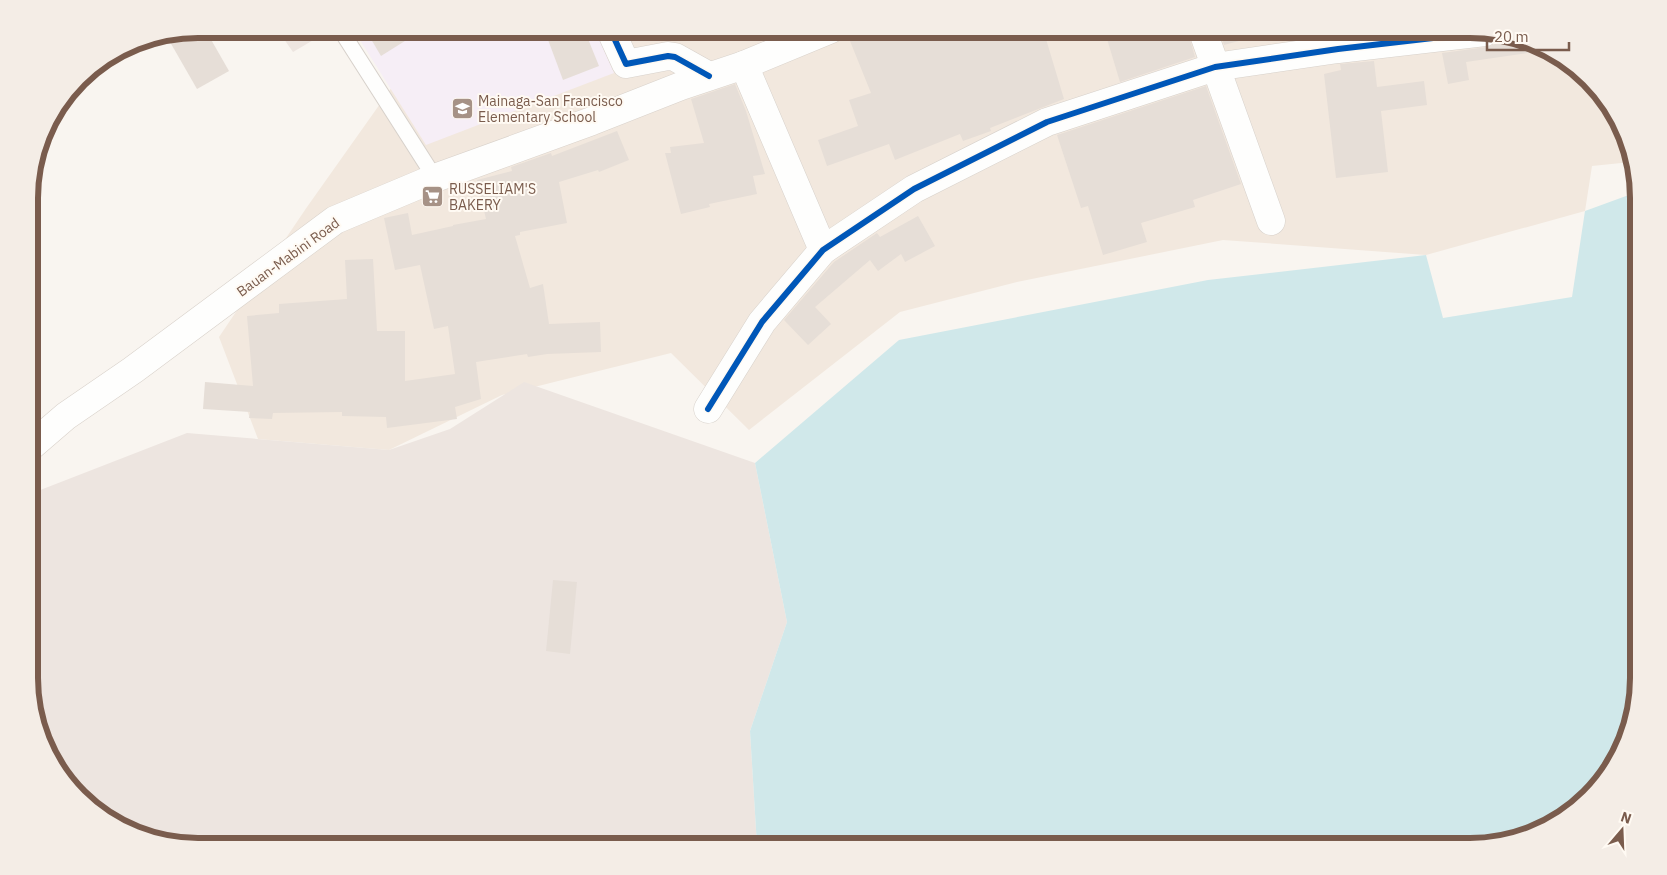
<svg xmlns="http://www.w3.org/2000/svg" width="1667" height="875" viewBox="0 0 1667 875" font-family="'IBM Plex Sans',sans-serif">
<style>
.residential{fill:#f2e8de}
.industrial{fill:#ede5e0}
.education{fill:#f6eef6}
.water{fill:#d0e8ea}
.building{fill:#e6ded7}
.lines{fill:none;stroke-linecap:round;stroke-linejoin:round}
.service-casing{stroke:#d7d1cb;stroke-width:17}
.minor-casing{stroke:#d7d1cb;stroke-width:29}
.secondary-casing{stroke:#d9d2cb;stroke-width:29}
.service{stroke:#fefefd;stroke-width:15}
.minor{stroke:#fefefd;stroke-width:28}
.secondary{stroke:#fefefd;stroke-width:28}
.cycleway-casing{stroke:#fffaf3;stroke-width:9}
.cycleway{stroke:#0057b8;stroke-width:6}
.labels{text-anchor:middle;stroke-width:4;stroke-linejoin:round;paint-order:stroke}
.poi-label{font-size:14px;fill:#7a5c4d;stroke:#fffaf3;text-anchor:start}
.street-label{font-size:14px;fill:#7a5c4d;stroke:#fffaf3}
.rim{fill:none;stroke:#7a5c4d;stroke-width:6}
</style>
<rect width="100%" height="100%" fill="#f9f5f0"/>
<polygon class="residential" points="363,29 1469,29 1544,46 1610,104 1631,162 1592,166 1585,211 1426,255 1223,240 1017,282 900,312 749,430 671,353 502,395 389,450 258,439 219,337 307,207 392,87"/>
<g class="industrial">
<polygon points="277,29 332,29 293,52"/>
<polygon points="524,382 755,463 787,622 750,731 757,846 198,846 123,829 63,780 30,700 30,494 187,433 389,450 450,429"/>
</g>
<polygon class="education" points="353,29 595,29 614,73 426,145"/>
<polygon class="water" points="1637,192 1638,678 1621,752 1563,818 1480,846 757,846 750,731 787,622 755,463 899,340 1208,280 1426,255 1443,318 1572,297 1585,211"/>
<g class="building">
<polygon points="198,29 205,29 229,71 197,89 166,35"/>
<polygon points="365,29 424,29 381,56"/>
<polygon points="544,29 584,29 599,66 563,80"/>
<polygon points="879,29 1043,29 1064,99 990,128 991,131 963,141 960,134 895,160 889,144 827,166 818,140 858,126 849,100 871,93 850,41"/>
<polygon points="1104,29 1187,29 1195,57 1120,82"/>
<polygon points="1219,29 1260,29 1261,35 1224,45"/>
<polygon points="1500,36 1544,46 1548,50 1466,62 1469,80 1448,84 1442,53 1487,47 1495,44"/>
<polygon points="1374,61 1377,87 1424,81 1427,105 1381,111 1388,172 1336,178 1324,74 1341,70 1340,64"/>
<polygon points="735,84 746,111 765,174 753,176 757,194 709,204 710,207 681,214 665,153 671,153 670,147 704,143 691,99"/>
<polygon points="1206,86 1241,184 1193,200 1195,207 1141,223 1147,242 1103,255 1088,206 1081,208 1057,135"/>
<polygon points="617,131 629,160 599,172 598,170 559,182 567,223 520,232 520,235 515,236 530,288 543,284 549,324 600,322 601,352 547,354 528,357 527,354 476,362 481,399 455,407 457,419 387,428 386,417 342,416 342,412 273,413 272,419 249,418 250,412 203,409 205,382 253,386 247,316 279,313 279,304 347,299 345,260 373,259 377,331 405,331 405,381 455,374 448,326 434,329 420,265 395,270 384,218 408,213 412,235 453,226 453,225 486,219 477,180 512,171 511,167 551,153 552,156"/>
<polygon points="918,216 935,246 905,262 901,254 878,271 870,260 815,307 831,324 808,345 784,320 834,262 877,233 880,237"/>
<polygon points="553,580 577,582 570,654 546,651"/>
</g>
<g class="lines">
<defs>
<polyline id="service" points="340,29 435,178"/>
<g id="minor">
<polyline points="610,29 626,64 668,56 675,57 709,76"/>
<polyline points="1202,29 1271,221"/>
<polyline points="744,65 823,250"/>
<polyline points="708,409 762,322 823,250 914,189 1047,122 1215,67 1338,49 1485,32"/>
</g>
<polyline id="secondary" points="30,447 66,416 133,370 335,220 435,178 592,121 681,86 744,65 831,29"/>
</defs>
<use href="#service" class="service-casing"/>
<use href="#minor" class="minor-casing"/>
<use href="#secondary" class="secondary-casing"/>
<use href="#service" class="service"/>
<use href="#minor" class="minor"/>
<use href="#secondary" class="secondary"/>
<defs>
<g id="cycleway">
<polyline points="610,29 626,64 668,56 675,57 709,76"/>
<polyline points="708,409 762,322 823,250 914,189 1047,122 1215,67 1338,49 1485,32"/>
</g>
</defs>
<use href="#cycleway" class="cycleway-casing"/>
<use href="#cycleway" class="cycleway"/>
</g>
<defs>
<symbol id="school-square" viewBox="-11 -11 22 22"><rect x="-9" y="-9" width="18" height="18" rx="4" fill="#a69286" stroke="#fffaf3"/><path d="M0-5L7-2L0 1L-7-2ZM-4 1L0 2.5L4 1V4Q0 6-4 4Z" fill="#fff"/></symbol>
<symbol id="supermarket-square" viewBox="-11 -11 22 22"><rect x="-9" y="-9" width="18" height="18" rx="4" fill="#a69286" stroke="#fffaf3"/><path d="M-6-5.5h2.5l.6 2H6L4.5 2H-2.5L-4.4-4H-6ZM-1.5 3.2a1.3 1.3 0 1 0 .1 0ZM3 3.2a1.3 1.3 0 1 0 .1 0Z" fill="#fff"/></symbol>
</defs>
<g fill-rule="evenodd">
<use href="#school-square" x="450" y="96" width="25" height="25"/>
<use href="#supermarket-square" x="420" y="184" width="25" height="25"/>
</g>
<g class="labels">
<g class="poi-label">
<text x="478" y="106">Mainaga-San Francisco<tspan x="478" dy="16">Elementary School</tspan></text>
<text x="449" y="194">RUSSELIAM'S<tspan x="449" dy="16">BAKERY</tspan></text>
</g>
<g class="street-label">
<text transform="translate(288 257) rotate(-36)" y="5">Bauan-Mabini Road</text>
</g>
</g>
<path d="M0 0H1667V875H0ZM198 38H1470A160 160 0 0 1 1630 198V678A160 160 0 0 1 1470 838H198A160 160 0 0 1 38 678V198A160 160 0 0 1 198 38Z" fill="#f4ede6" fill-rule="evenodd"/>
<path class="rim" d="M198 38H1470A160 160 0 0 1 1630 198V678A160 160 0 0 1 1470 838H198A160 160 0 0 1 38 678V198A160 160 0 0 1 198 38Z"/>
<g transform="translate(1622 830) rotate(19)" stroke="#fffaf3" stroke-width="4" paint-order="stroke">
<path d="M0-4L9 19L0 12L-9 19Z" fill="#7a5c4d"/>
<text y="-8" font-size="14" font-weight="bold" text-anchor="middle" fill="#7a5c4d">N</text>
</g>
<path d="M1487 42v8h82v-8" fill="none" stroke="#7a5c4d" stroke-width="2.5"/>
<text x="1494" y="42" font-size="15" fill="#7a5c4d" stroke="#fffaf3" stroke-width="4" paint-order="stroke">20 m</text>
</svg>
